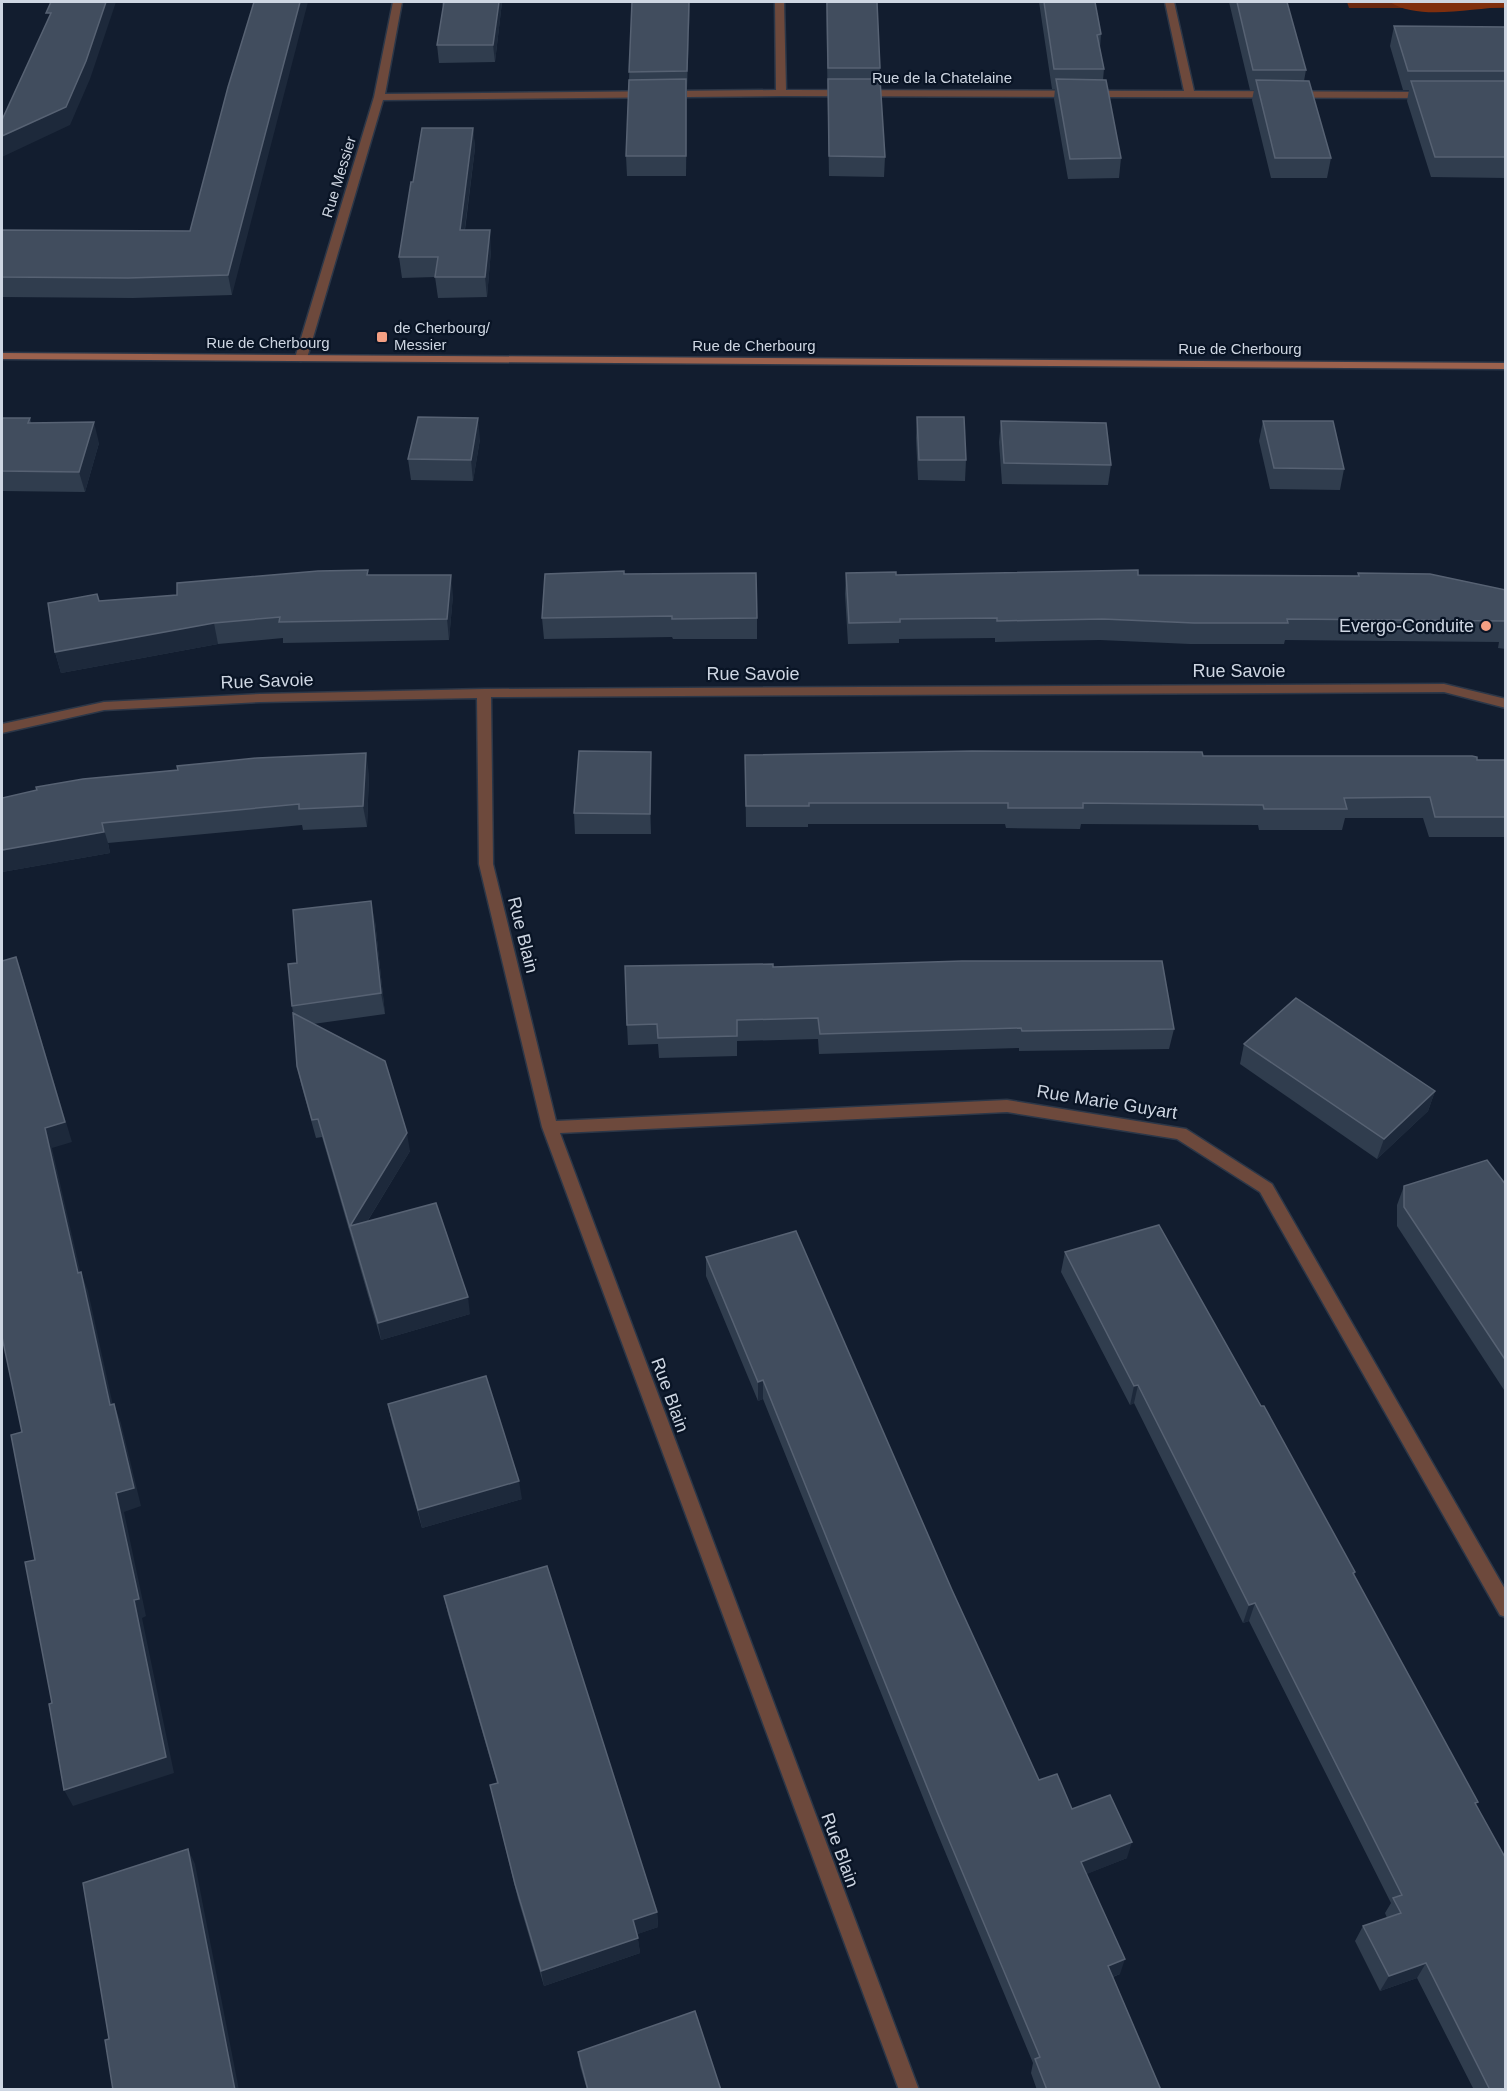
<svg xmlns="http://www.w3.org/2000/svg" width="1507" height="2091" viewBox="0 0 1507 2091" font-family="Arial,sans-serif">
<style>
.green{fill:#6b280f}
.forest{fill:#802f0e}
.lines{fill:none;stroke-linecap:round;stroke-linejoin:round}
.street-casing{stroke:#2c3748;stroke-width:3}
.secondary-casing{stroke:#2c3748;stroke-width:3}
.street{fill:#6d493c;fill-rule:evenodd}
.secondary{fill:#9b614d;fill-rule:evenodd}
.wall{fill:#303d4e}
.shaded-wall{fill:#1d293b}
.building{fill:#414d5e;stroke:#576273;stroke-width:1.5}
.poi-dot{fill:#f39f83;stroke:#091425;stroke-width:2}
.labels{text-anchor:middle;stroke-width:4.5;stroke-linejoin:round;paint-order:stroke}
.far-street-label{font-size:15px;fill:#ced6e2;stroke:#091425}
.far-poi-label{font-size:15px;fill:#ced6e2;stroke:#091425;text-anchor:start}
.poi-label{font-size:18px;fill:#ced6e2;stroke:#091425;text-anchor:end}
.street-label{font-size:18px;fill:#ced6e2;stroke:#091425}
</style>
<rect width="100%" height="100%" fill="#121d2f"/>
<polygon class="green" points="1347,2 1505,2 1506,8 1349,8"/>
<path class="forest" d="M1390,2h115l1,5c-34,1 -88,14 -116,-5z"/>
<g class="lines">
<defs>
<g id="street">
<polygon points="393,2 402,2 385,94 776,90 775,2 784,2 786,90 1184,91 1165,2 1174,2 1194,91 1428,92 1433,95 1428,98 781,96 383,100 307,358 301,361 297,360 295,358 374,97"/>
<polygon points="1444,684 1506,699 1506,708 1444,692 491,697 493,864 556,1121 1007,1100 1186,1129 1272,1184 1506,1591 1506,1617 1500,1615 1260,1192 1177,1139 1007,1112 560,1133 919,2090 899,2090 542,1127 479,864 477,698 260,702 104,710 2,733 2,724 104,702 260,694 484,689"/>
</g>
<polygon id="secondary" points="2,353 1506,363 1506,369 2,359"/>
</defs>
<use href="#street" class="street-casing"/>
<use href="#secondary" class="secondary-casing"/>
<use href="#street" class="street"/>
<use href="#secondary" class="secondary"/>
</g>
<g class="wall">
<polygon points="442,2 502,2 495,62 439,63 437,45 443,7"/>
<polygon points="632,2 690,2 687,89 686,176 627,176 626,156"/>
<polygon points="826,2 877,2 880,68 879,79 885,157 884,177 829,176"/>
<polygon points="1039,2 1095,2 1101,34 1100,48 1104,69 1103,80 1121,158 1119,178 1068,179 1054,99 1055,89 1052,89"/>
<polygon points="1229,2 1287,2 1306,70 1304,81 1331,158 1327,178 1271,178 1252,100 1254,90 1250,90"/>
<polygon points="1394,26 1506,27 1506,178 1431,177 1407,101 1409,90 1403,90 1390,46"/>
<polygon points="228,87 232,295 133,298 2,297 2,230 190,231"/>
<polygon points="473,128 475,148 465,230 491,250 487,297 438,298 435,277 402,278 399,257 413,182"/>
<polygon points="917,417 966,460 965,481 918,480 916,438"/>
<polygon points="2,418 30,418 31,423 99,443 85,492 2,491"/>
<polygon points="1001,421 1111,465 1108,485 1002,484 999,442"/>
<polygon points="1263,421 1344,469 1340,490 1270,489 1259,441"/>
<polygon points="480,439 473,481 411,480 408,459"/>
<polygon points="368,570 368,575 453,595 449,640 283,643 283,638 218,644 61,673 55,652 99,601 177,595"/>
<polygon points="846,573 896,575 1358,576 1358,573 1506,590 1506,649 1498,648 1499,642 1285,640 1284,644 1190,644 1100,640 995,642 995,638 899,639 899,643 848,644 845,594"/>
<polygon points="624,574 757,618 757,639 673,639 672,637 544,639 542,618"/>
<polygon points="745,755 1203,756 1506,760 1506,837 1429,837 1423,818 1345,818 1342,830 1259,830 1258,825 1081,824 1080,829 1006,828 1005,824 808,824 808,827 746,827"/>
<polygon points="651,773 651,834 575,834 574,813"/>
<polygon points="369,774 367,827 303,830 302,825 108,843 110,853 2,872 2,798"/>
<polygon points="375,921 385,1014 313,1024 410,1151 367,1222 470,1314 381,1340 322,1137 316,1138 301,1084 297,1066 293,1013 292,1006 297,963"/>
<polygon points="773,967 1174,1029 1169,1049 1019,1051 1019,1048 819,1054 818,1039 737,1041 737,1056 659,1058 658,1044 628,1045 627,1025"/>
<polygon points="1244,1044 1435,1091 1428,1111 1377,1159 1240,1064"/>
<polygon points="1506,1185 1506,1393 1397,1226 1397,1205 1404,1186"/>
<polygon points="1065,1252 1261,1406 1355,1572 1354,1575 1476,1806 1506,2090 1474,2090 1417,1978 1380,1991 1355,1941 1363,1926 1387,1918 1385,1913 1391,1903 1249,1621 1243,1623 1134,1403 1130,1405 1061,1272"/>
<polygon points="706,1257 952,1590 1039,1780 1127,1858 1086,1874 1120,1974 1113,1977 1161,2090 1037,2090 1031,2073 1033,2063 936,1830 763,1399 758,1401 706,1276"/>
<polygon points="388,1404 522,1499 422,1528 392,1423"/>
<polygon points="444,1596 657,1912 658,1927 637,1934 640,1953 544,1986 518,1899 494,1801 490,1785 497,1783 448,1614"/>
<polygon points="578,2052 721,2090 587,2090 580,2066"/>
</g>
<g class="shaded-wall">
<polygon points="106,2 116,2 90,79 70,125 2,157 2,136"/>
<polygon points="300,2 308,2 232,295 228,275"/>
<polygon points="499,2 502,2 495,62 493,45"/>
<polygon points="689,2 690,2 687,89 687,71"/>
<polygon points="686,79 687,99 686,176"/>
<polygon points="473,128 475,148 462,250 460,230"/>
<polygon points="490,230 491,250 487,297 485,277"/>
<polygon points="478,418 480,439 473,481 471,460"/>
<polygon points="94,422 99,443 85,492 79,472"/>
<polygon points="451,575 453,595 449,640 447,619"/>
<polygon points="214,623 218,644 61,673 55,652"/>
<polygon points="651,752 651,834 650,814"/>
<polygon points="366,753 369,774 367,827 363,806"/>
<polygon points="102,823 108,843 110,853 2,872 2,850"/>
<polygon points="371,901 375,921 385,1014 381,993"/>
<polygon points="16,957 23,978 72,1142 52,1148 85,1292 78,1273 45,1128"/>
<polygon points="1435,1091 1428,1111 1377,1159 1384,1139"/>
<polygon points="407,1133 410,1151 354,1243 350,1226"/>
<polygon points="81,1272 88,1291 117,1424 110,1405"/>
<polygon points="468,1297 470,1314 381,1340 378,1323"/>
<polygon points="763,1380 763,1399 758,1401 758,1382"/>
<polygon points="1138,1385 1134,1403 1130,1405 1134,1386"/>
<polygon points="114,1404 121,1423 141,1506 124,1512 146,1616 142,1618 174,1773 73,1806 64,1790 134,1600 116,1493"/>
<polygon points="519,1481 522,1499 422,1528 418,1510"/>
<polygon points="1255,1603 1249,1621 1243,1623 1249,1605"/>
<polygon points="1132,1842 1127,1858 1077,1878 1081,1862"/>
<polygon points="188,1849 195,1864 239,2090 235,2090"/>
<polygon points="657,1912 658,1927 635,1935 633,1920"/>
<polygon points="638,1938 640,1953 544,1986 541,1971"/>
<polygon points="1125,1959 1120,1974 1103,1980 1108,1966"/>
<polygon points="1426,1963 1417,1978 1380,1991 1389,1976"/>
</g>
<g class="building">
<polygon points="51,2 106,2 86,61 66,107 2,136 2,120 51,13 46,13"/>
<polygon points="254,2 300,2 228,275 128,278 2,277 2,230 190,231 228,87"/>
<polygon points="444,2 499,2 493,45 437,45"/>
<polygon points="632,2 689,2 687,71 629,72"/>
<polygon points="827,2 877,2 880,68 828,68"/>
<polygon points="1044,2 1095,2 1101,34 1097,35 1104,69 1054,69"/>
<polygon points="1237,2 1287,2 1306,70 1253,70"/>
<polygon points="1394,26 1506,27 1506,71 1408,71"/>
<polygon points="686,79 686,156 626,156 629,80"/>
<polygon points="828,79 880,79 885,157 829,156"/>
<polygon points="1056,79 1106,80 1121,158 1070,159"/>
<polygon points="1256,80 1309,81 1331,158 1275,158"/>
<polygon points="1411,81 1506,81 1506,157 1435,157"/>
<polygon points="422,128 473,128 460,230 490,230 485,277 435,277 438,257 399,257 411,182 413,182"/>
<polygon points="418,417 478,418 471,460 408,459"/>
<polygon points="917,417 964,417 966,460 919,460"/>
<polygon points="2,418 30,418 28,423 94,422 79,472 2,471"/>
<polygon points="1001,421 1106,423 1111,465 1004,463"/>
<polygon points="1263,421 1333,421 1344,469 1274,468"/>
<polygon points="368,570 367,575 451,575 447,619 279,622 280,617 214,623 55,652 48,603 97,594 99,601 177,595 177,583 318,571"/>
<polygon points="1138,570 1138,575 1359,576 1358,573 1430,574 1506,590 1506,621 1287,619 1288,623 1194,623 1103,619 997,621 997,618 900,619 900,622 849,623 846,573 896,572 896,575"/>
<polygon points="624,571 624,574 756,573 757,618 672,619 672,616 542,618 545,574"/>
<polygon points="579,751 651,752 650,814 574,813"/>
<polygon points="972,751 1202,752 1203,756 1472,756 1477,757 1477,760 1506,760 1506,817 1435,817 1430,797 1344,798 1347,809 1264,809 1263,805 1083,803 1083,808 1008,808 1008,803 809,803 809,806 746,806 745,755"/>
<polygon points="366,753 363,806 299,809 299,804 102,823 104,832 2,850 2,798 37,790 36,787 83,779 178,770 177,766 257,758"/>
<polygon points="371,901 381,993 292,1006 288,964 297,963 293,910"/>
<polygon points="16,957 65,1122 45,1128 78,1273 81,1272 110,1405 114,1404 134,1488 116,1493 139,1599 134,1600 166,1757 64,1790 49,1704 52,1703 25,1562 35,1560 11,1435 22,1432 2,1337 2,961"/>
<polygon points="962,961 1162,961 1174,1029 1022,1031 1021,1028 820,1034 818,1018 737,1020 737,1036 658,1038 657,1024 627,1025 625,966 773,964 773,967"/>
<polygon points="1296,998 1435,1091 1384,1139 1244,1044"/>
<polygon points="293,1013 385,1061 407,1133 350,1226 436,1203 468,1297 378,1323 318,1119 312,1120 297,1066"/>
<polygon points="1487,1160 1506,1185 1506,1361 1404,1207 1404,1186"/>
<polygon points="1159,1225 1261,1406 1264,1406 1355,1572 1353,1573 1478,1802 1475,1803 1506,1859 1506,2090 1490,2090 1426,1963 1389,1976 1363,1926 1401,1913 1393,1898 1402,1895 1255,1603 1249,1605 1138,1385 1134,1386 1065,1252"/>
<polygon points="796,1231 952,1590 1039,1780 1057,1774 1072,1809 1110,1795 1132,1842 1081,1862 1125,1959 1108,1966 1161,2090 1047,2090 1035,2059 1040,2057 938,1814 763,1380 758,1382 706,1257"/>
<polygon points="486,1376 519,1481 418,1510 388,1404"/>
<polygon points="547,1566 657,1912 633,1920 638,1938 541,1971 515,1884 490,1785 498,1783 444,1596"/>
<polygon points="188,1849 235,2090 113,2090 105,2040 109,2039 83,1883"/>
<polygon points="695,2011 721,2090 588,2090 578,2052"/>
</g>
<g class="poi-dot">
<rect x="376" y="331" width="12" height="12" rx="3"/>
<circle cx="1486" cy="626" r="6"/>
</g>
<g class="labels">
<g class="far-street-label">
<text x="942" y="83">Rue de la Chatelaine</text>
<text transform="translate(339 177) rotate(-73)" y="5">Rue Messier</text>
<text x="268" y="348">Rue de Cherbourg</text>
<text x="754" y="351">Rue de Cherbourg</text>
<text x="1240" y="354">Rue de Cherbourg</text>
</g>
<g class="far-poi-label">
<text x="394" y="333">de Cherbourg/<tspan x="394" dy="17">Messier</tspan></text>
</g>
<g class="poi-label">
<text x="1474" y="632">Evergo-Conduite</text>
</g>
<g class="street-label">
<text x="1239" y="677">Rue Savoie</text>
<text x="753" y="680">Rue Savoie</text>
<text transform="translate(267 681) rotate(-2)" y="6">Rue Savoie</text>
<text transform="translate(523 935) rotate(76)" y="6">Rue Blain</text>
<text transform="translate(1107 1102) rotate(9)" y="6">Rue Marie Guyart</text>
<text transform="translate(670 1395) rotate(70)" y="6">Rue Blain</text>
<text transform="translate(840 1850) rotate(70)" y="6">Rue Blain</text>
</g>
</g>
<rect width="1507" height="2091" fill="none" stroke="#ced6e2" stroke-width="6"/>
</svg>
